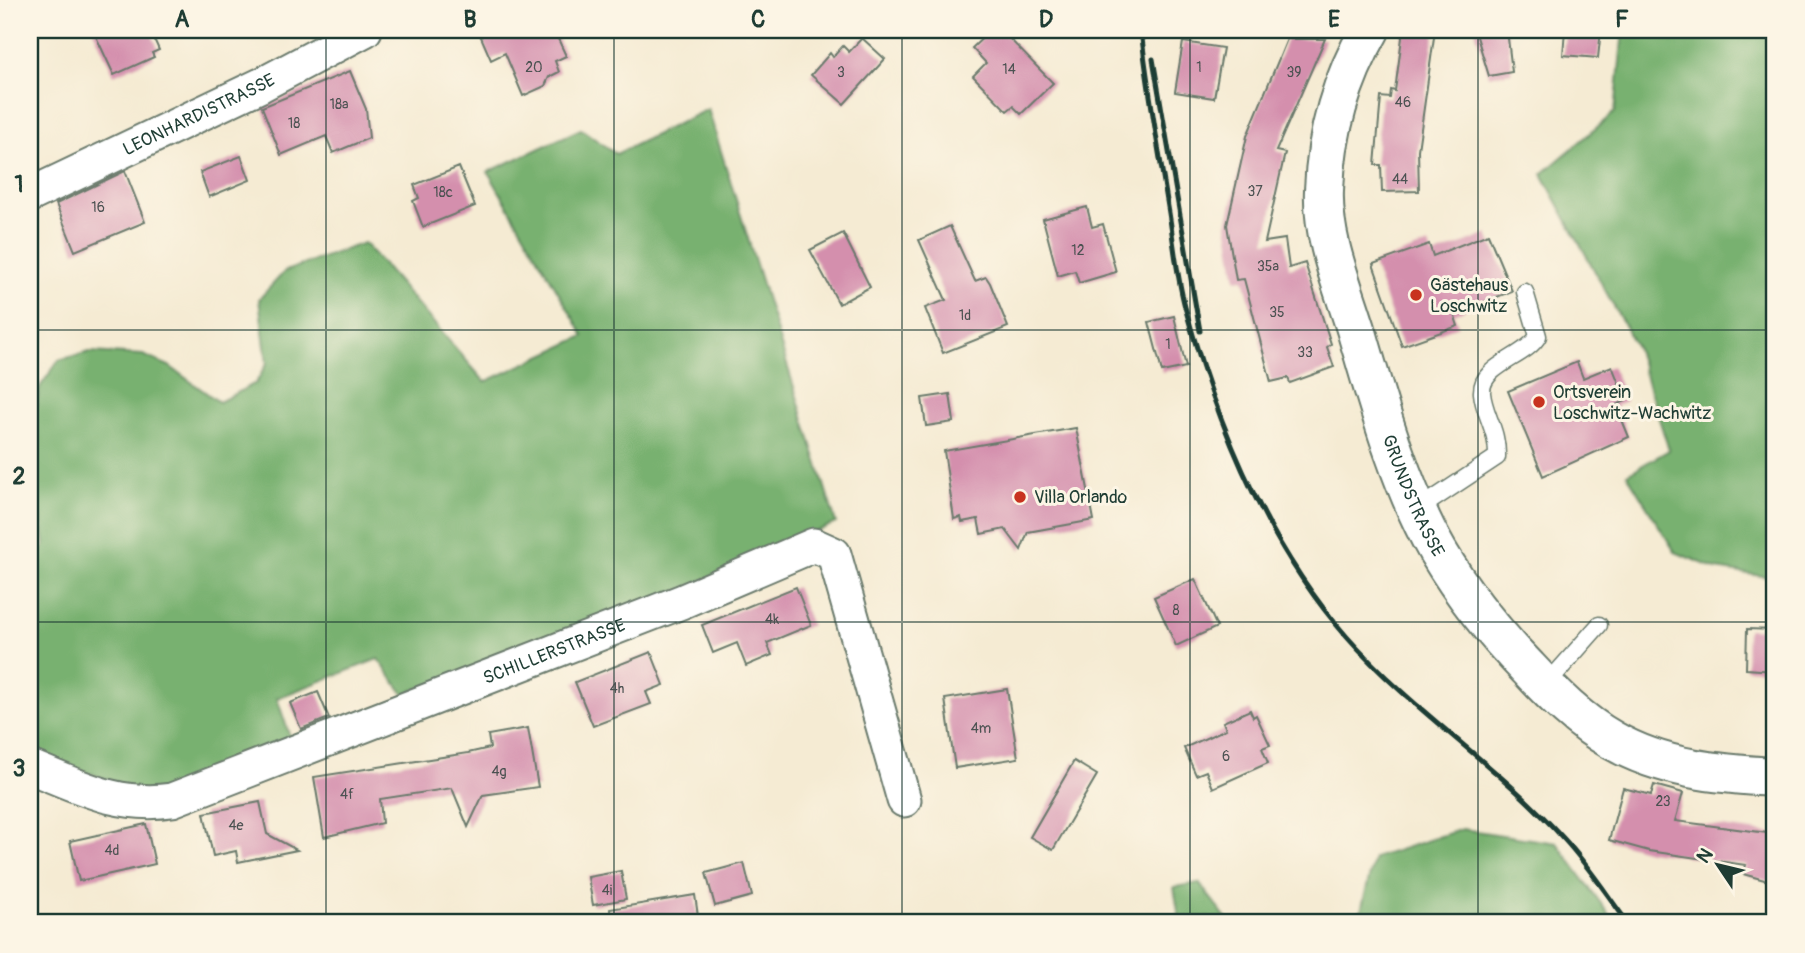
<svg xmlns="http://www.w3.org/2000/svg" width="1805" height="953" viewBox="0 0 1805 953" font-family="Pangolin,sans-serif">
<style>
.forest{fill:#78b16f;stroke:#4c7752;stroke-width:2}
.building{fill:#d48fad}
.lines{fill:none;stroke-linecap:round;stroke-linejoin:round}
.lane-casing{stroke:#6a7a6c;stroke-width:19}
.street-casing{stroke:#6a7a6c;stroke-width:37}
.secondary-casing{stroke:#6a7a6c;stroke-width:42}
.lane{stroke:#fff;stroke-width:16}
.street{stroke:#fff;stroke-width:33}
.secondary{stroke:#fff;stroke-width:38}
.rail{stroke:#1f3d34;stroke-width:5}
.grid{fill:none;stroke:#1f3d34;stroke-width:2;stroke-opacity:0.55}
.poi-dot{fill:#c8321e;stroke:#fcf5e5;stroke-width:2.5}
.labels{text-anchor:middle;stroke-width:6;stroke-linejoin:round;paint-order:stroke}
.number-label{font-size:14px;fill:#4c5252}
.street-label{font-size:18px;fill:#1f3d34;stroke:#fcf5e5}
.poi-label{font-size:18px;fill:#1f3d34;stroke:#fcf5e5;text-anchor:start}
.neatline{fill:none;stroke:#1f3d34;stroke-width:2.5}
.grid-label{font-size:23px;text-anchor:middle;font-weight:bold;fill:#1f3d34}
</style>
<rect width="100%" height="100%" fill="#fcf5e5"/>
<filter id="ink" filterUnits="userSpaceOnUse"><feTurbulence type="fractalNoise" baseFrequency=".0143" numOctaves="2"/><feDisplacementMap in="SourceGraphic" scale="14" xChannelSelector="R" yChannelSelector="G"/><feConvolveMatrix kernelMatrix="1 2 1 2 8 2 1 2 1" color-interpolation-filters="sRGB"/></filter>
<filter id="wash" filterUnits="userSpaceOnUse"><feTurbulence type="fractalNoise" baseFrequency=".00686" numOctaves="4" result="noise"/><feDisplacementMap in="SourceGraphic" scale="28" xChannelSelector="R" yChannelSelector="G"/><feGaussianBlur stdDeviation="1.57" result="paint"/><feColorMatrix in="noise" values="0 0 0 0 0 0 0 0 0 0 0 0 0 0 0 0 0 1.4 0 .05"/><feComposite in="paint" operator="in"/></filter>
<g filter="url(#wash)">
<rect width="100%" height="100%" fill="#f5ebd3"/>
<g class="forest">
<polygon points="1623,30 1775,30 1775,578 1716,569 1675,552 1627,474 1669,450 1636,347 1542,174 1615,112"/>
<polygon points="708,109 836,523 673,593 404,694 378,659 277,698 291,740 167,789 144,792 30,753 30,572 45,544 30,440 40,387 59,360 90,352 143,355 169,366 219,402 256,383 267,363 259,299 285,271 364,243 485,382 584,336 488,172 581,129 616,154"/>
<polygon points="1462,829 1557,843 1615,923 1358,923 1374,858"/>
<polygon points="1199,883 1230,923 1180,923 1174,887"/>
</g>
<g id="blocks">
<g class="building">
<polygon points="93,30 150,30 159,50 152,53 154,57 114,75"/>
<polygon points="478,30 554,30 566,56 555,61 559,72 549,77 545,86 523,96 505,53 491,60"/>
<polygon points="991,30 1001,30 1053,83 1021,114 1013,106 1007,111 973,76 986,63 972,48"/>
<polygon points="1403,30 1435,30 1418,150 1419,191 1382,192 1381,165 1375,165 1381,97 1390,98 1391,90 1395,91"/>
<polygon points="1475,30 1507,30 1512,72 1489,76"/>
<polygon points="1565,30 1601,30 1598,58 1563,55"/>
<polygon points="862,38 885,59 844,104 811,75 830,53 833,57 843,46 849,52"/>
<polygon points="1287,39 1325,39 1276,151 1285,153 1265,242 1285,239 1289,268 1305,263 1331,344 1327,347 1334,367 1290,383 1288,378 1271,382 1244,279 1236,280 1227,225 1247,136"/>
<polygon points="1183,42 1223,48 1214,98 1175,92"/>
<polygon points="350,71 366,109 369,138 333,153 326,136 281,155 262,107"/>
<polygon points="241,156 250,180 209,197 200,172"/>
<polygon points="459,167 475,206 423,227 413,201 419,198 414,185"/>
<polygon points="125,171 145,222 75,251 56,204"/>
<polygon points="1087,207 1092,227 1103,224 1116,272 1079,283 1075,271 1058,276 1043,219"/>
<polygon points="950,226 975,281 986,277 990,283 1008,327 943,353 925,308 946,300 919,240"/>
<polygon points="843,233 870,287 839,304 810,250"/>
<polygon points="1488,234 1512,291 1454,314 1458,326 1402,346 1373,264 1429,244 1433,256"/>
<polygon points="1174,316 1186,367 1162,372 1149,322"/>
<polygon points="1577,362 1583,378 1612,366 1626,401 1616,405 1629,437 1543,476 1508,391"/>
<polygon points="950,394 954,422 926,426 922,398"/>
<polygon points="1076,428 1094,520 1028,532 1021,550 1005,529 981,534 978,519 962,522 961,517 954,519 944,451"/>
<polygon points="1195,579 1217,627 1176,646 1154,597"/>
<polygon points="796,587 811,625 767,643 772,655 746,666 737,643 713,653 702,625"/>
<polygon points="1747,629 1775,630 1775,671 1746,669"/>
<polygon points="651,652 664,685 646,692 651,704 593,726 575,682"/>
<polygon points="1007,689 1018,758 955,768 945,699"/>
<polygon points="318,692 329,718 301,729 290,703"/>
<polygon points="1250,710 1253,717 1256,715 1270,745 1262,748 1268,763 1213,788 1206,771 1196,775 1184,748 1226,729 1223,722"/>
<polygon points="528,728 538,787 483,795 468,827 452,788 380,799 382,823 324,837 314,777 468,753 490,748 488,735"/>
<polygon points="1074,761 1097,775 1053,850 1030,837"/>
<polygon points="1654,785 1683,793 1675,821 1775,834 1775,883 1743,874 1746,865 1649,851 1609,840 1623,788 1651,795"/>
<polygon points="260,802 267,834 297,850 238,862 236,851 213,856 204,813"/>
<polygon points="146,824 155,864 79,881 70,841"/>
<polygon points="744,863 752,896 715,906 706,873"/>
<polygon points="621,871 626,899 593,905 588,877"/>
<polygon points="695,895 699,923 611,923 610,909"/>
</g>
</g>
</g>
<g filter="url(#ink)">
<use href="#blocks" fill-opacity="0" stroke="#6a7a6c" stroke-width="2"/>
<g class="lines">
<defs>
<g id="lane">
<path d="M1417,510l80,-53c1,-27 -13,-42 -15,-64 -2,-28 45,-36 56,-57l-13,-44"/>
<polyline points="1545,686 1599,625"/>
</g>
<g id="street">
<path id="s1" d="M30,195l231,-110 104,-55"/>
<path id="s2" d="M30,767c49,19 87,41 142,33l509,-198 133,-57 20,9 70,246"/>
</g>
<g id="secondary">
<path id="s3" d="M1370,30c-29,50 -44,103 -46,160 -2,47 18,94 32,139 21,72 44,157 82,223 25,42 56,81 90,116 25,27 52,54 84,72 50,29 107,34 163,37"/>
</g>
</defs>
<use href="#lane" class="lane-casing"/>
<use href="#street" class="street-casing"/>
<use href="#secondary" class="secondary-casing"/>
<use href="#lane" class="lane"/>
<use href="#street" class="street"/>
<use href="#secondary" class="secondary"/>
<g class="rail">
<path d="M1141,30c7,61 18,122 28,183 5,31 8,64 16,94 32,117 82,239 162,330 66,75 151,128 217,202 24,26 43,56 64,84"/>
<polyline points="1153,59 1200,331"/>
</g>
</g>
</g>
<path class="grid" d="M326,30v893M614,30v893M902,30v893M1190,30v893M1478,30v893M30,330h1745M30,622h1745"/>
<g class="poi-dot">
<circle cx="1416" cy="295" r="7"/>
<circle cx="1539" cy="402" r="7"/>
<circle cx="1020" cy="497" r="7"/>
</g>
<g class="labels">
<g class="number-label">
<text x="534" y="72">20</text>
<text x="1199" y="72">1</text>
<text x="1009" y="74">14</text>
<text x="841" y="77">3</text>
<text x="1294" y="77">39</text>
<text x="1403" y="107">46</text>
<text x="339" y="109">18a</text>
<text x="294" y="128">18</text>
<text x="1400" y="184">44</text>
<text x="1255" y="196">37</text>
<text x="443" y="197">18c</text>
<text x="98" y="212">16</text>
<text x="1078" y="255">12</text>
<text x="1268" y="271">35a</text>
<text x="1277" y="317">35</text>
<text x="965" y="320">1d</text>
<text x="1168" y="349">1</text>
<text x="1305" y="357">33</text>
<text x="1176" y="615">8</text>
<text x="772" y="624">4k</text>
<text x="617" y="693">4h</text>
<text x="981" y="733">4m</text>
<text x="1226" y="761">6</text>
<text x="499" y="776">4g</text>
<text x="347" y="799">4f</text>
<text x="1663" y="806">23</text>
<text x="236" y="830">4e</text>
<text x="112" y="855">4d</text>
<text x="607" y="895">4i</text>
</g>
<g class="street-label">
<text dy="6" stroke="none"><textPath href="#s1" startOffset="187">LEONHARDISTRASSE</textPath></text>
<text dy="6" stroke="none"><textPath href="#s3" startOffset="488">GRUNDSTRASSE</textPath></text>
<text dy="6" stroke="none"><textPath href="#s2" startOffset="558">SCHILLERSTRASSE</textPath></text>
</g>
<g class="poi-label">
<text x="1430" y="291">Gästehaus<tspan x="1430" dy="21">Loschwitz</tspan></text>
<text x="1553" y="398">Ortsverein<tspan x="1553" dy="21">Loschwitz-Wachwitz</tspan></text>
<text x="1034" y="503">Villa Orlando</text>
</g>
</g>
<rect width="1805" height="953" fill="none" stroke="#fcf5e5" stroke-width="77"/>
<g transform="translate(1718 865) rotate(305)" stroke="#fcf5e5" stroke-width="5" paint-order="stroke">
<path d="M0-5L12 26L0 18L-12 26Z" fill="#1f3d34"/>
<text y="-10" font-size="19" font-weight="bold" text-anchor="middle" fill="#1f3d34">N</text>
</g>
<rect x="38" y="38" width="1728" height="876" class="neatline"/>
<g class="grid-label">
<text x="182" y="27">A</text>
<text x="470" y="27">B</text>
<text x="758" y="27">C</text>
<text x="1046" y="27">D</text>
<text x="1334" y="27">E</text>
<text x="1622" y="27">F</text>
<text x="19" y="192">1</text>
<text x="19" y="484">2</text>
<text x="19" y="776">3</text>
</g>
</svg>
